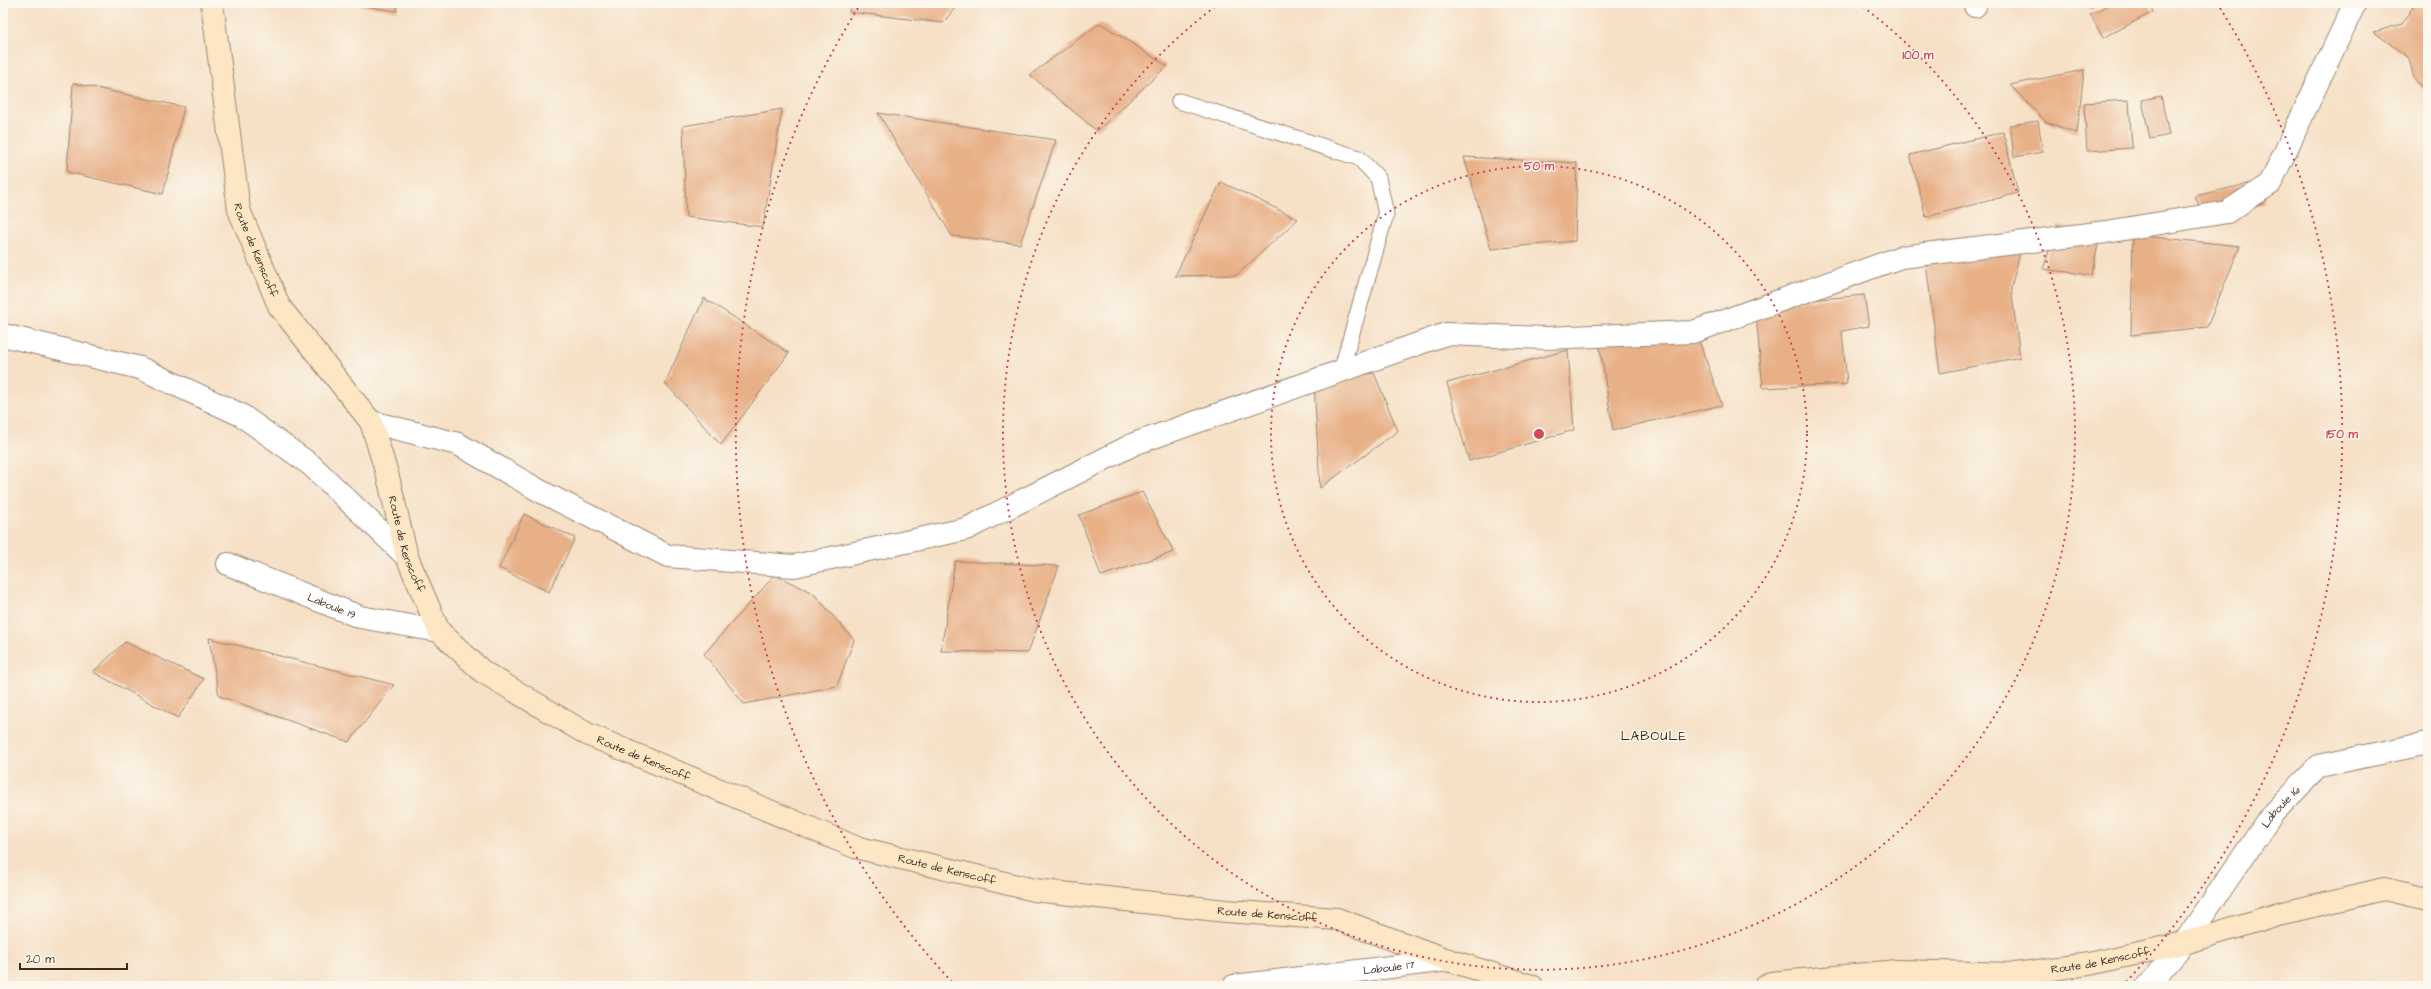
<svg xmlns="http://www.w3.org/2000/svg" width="2431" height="989" viewBox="0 0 2431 989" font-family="'Architects Daughter',sans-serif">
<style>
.building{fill:#e8b087}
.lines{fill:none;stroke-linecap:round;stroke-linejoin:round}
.service-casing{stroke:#988572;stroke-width:17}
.minor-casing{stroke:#988572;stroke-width:24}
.secondary-casing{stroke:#988572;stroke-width:24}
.service{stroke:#fff;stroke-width:15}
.minor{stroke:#fff;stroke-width:22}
.secondary{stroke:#fce6c4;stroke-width:22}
.ring{fill:none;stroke:#d1495b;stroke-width:2;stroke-dasharray:2 4}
.labels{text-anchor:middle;stroke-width:3;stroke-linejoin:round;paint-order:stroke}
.street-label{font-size:11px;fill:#3b2a1e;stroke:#fbf7ec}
.quarter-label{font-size:13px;letter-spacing:1px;fill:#3b2a1e;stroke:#fbf7ec}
.centre{fill:#d1495b;stroke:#fbf7ec;stroke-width:2}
.ring-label{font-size:12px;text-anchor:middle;font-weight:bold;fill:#d1495b;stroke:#fbf7ec;stroke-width:3;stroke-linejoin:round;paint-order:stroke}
</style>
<rect width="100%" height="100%" fill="#fbf7ec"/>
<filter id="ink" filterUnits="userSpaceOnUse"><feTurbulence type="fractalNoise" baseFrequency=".025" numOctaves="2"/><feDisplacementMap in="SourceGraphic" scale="8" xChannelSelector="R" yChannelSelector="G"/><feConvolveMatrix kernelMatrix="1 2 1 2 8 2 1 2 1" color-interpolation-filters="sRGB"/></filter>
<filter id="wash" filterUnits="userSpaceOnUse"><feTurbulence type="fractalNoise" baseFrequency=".012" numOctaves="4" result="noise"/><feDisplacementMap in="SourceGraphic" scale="16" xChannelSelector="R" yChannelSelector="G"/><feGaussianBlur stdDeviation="0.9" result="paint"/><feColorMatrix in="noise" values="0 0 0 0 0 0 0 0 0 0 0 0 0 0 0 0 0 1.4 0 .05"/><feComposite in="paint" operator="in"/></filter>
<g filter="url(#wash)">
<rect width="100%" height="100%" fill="#f6e0c6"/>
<g id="blocks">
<g class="building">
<polygon points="349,3 397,3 397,11 349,4"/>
<polygon points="851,3 959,3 943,23 849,12"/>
<polygon points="2084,3 2098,3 2091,8"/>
<polygon points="2113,3 2149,3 2153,12 2103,38 2090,14"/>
<polygon points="2415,3 2428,3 2428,96 2414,78 2409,58 2374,32 2402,24"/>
<polygon points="1100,23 1167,66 1097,131 1030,75"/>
<polygon points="2084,70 2077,133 2046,122 2010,85"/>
<polygon points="73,83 184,107 163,194 67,172"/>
<polygon points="2161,96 2169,135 2150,139 2142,100"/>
<polygon points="2129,100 2132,148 2087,151 2084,103"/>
<polygon points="782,109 763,227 686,217 683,126"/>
<polygon points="878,113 1056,140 1020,244 952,236"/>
<polygon points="2038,121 2043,152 2014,157 2010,125"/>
<polygon points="2003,132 2018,193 1926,217 1910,155"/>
<polygon points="1464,157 1577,163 1575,241 1491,249"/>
<polygon points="2269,179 2263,204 2204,218 2195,196"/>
<polygon points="1221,182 1298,219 1237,275 1175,276"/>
<polygon points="2058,225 2101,233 2091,275 2043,269"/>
<polygon points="2133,235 2240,246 2207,327 2131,335"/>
<polygon points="2022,246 2011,287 2020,357 1940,373 1926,263"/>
<polygon points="1864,295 1869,326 1842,331 1847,384 1763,388 1755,305"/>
<polygon points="704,298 789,353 721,445 665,383"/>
<polygon points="1694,327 1722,405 1613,430 1599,342"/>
<polygon points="1568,350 1574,430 1469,461 1447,383"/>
<polygon points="1374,373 1398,431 1320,488 1314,384"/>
<polygon points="1142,492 1174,552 1101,576 1079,515"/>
<polygon points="524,514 575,538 549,592 499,568"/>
<polygon points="955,561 1059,566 1028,653 941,651"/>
<polygon points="775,575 813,593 854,640 837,686 744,704 704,654"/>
<polygon points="209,638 394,685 349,742 219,696"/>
<polygon points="125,642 204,679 178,718 93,672"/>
</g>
</g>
</g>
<g filter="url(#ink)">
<use href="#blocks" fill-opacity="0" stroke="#988572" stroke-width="1"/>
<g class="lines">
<defs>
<polyline id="service" points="1179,101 1359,158 1378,178 1386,214 1341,371"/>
<g id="minor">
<polyline points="1975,6 1975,3"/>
<polyline points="3,335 140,368 241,415 311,465 407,557"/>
<polyline points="371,422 458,444 540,491 668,556 794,566 966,529 1134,444 1446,334 1546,338 1693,332 1901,257 2106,232 2227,212 2270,184 2355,3"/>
<path id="s1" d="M228,564l132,53 79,14"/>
<path id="s2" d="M1234,986l214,-26"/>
<path id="s3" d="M2147,986l37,-43 89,-130 46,-47 109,-23"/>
</g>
<g id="secondary">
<path id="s4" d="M212,3l27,207 40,96 92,116 17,55 19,80 32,74 44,41 104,62 268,113 179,43 192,21 111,8 111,41 84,26"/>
<path id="s5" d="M1766,986l5,-3 126,-12 118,3 74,-10 95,-21 95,-29 105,-25 44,10"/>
</g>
</defs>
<use href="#service" class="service-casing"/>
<use href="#minor" class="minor-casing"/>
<use href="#secondary" class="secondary-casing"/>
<use href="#service" class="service"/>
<use href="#minor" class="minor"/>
<use href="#secondary" class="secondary"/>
</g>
</g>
<g class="ring">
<circle cx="1539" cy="434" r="268"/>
<path d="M1858 3A536 536 0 1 1 1220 3"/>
<path d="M952 982A803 803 0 0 1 858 8M2220 8A803 803 0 0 1 2126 982"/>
</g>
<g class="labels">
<g class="street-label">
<text dy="4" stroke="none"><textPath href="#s4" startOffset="252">Route de Kenscoff</textPath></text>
<text dy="4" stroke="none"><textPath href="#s4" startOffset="588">Route de Kenscoff</textPath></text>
<text dy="4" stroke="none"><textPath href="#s1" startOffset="112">Laboule 19</textPath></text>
<text dy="4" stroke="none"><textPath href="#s4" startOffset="924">Route de Kenscoff</textPath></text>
<text dy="4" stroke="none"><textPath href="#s3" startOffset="224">Laboule 16</textPath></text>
<text dy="4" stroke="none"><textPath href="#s4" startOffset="1248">Route de Kenscoff</textPath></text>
<text dy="4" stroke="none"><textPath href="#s4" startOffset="1572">Route de Kenscoff</textPath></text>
<text dy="4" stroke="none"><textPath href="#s5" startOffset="337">Route de Kenscoff</textPath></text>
<text dy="4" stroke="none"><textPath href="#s2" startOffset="156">Laboule 17</textPath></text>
</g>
<g class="quarter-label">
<text x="1654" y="740">LABOULE</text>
</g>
</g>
<circle cx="1539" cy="434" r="6" class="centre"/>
<g class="ring-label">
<text x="1918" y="59">100 m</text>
<text x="1539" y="170">50 m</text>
<text x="2342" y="438">150 m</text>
</g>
<rect width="2431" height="989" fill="none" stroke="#fbf7ec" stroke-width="16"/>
<path d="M20 963v6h107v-6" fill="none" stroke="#3b2a1e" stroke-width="2"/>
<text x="26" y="963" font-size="12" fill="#3b2a1e" stroke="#fbf7ec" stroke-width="3" paint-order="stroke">20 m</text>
</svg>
